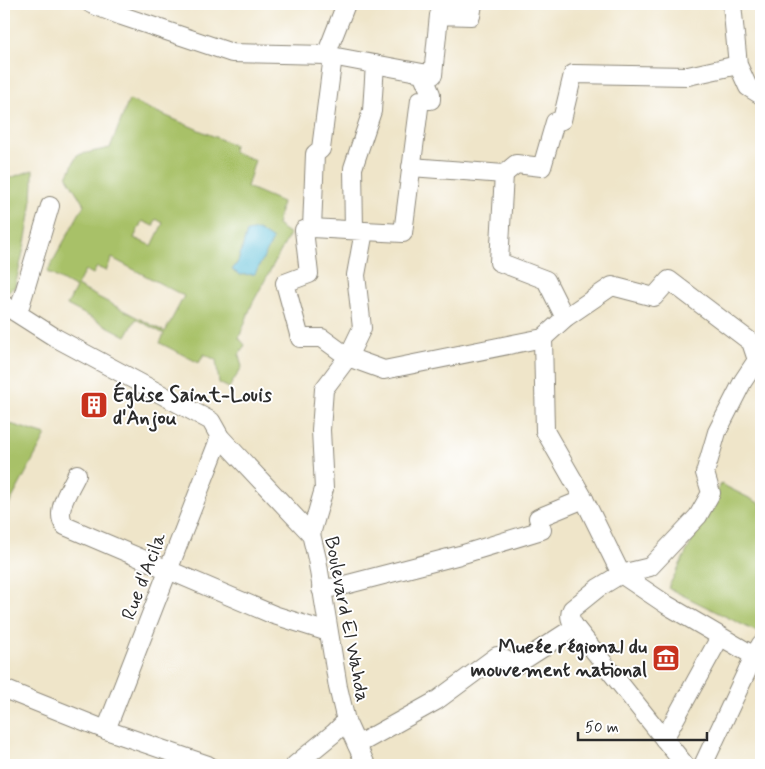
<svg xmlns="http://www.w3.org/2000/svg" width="765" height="769" viewBox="0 0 765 769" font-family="Mynerve,sans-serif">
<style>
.green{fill:#a8c167;stroke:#6a7649;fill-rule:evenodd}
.water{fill:#5abed8;stroke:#427482}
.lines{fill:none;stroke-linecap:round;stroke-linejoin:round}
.minor-casing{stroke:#8d887a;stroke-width:20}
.minor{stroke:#fff;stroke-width:18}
.labels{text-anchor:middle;stroke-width:4;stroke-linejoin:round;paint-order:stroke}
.poi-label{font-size:20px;font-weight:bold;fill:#2b2b2b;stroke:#fff;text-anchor:start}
.street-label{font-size:20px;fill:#2b2b2b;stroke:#fff}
</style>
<rect width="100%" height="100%" fill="#fff"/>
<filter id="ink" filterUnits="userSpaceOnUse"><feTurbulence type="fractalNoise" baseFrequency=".02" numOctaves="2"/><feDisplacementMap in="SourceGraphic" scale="10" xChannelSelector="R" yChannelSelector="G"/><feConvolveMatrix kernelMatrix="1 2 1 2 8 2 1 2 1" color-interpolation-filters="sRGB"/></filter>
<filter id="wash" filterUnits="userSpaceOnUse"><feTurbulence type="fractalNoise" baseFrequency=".0096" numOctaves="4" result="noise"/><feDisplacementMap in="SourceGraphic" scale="20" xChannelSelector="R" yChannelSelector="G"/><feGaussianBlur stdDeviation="1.12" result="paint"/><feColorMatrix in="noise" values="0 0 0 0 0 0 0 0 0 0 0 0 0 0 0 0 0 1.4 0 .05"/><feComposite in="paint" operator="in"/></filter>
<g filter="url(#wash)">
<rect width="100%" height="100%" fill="#efe5c9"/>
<g class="green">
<path d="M129,100l105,45 -1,7 22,8 -8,27 35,15 -5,23 13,9 -38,70 -13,34 6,7 -6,10 3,12 -13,21 -10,-5 -3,-23 -12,-6 -5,9 -39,-20 4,-9 -28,-15 -10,17 -59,-31 9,-17 -29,-16 37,-67 -17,-28 10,-22 33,-7zM156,219l7,4 -11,23 -18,-8 8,-17 11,5zM247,232l-6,43 -9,-5 6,-8zM112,258l72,38 -19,36 -88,-46 8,-16 8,4 4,-7 9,4z"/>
<path d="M33,170c1,39 -9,78 -18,117l-9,5h-2v-112z"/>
<polygon points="4,422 46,435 4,514"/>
<polygon points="721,484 761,504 761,623 757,632 668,588"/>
</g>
<polygon class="water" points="258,230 273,240 255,274 241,275 232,270 238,262 247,232"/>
</g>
<g filter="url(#ink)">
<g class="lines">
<defs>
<g id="minor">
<polyline points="91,4 122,16 232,53 326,55 433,75 439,15 471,16 473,4"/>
<polyline points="326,55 346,4"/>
<polyline points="738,65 748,87 761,95"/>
<polyline points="411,167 504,174 516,164 542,167 555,122 562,120 573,74 688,76 738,65 732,4"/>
<polyline points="504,174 499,262 546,280 565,318"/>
<polyline points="312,228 315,154 321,149 333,56"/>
<polyline points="354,230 353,168 372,111 375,64"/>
<polyline points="364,231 403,233 420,100 431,100 431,94 422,73"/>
<polyline points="4,305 56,338 211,421 220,437 311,534 317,559 338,687 346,721 366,765"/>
<polyline points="18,313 50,206"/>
<polyline points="543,338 545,431 584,499 621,574 667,605 754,656"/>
<path d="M77,474c-6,14 -24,37 -12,52l209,89 54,17"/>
<polyline points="311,534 324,489 321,430 324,389 348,357 362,328 356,275 364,231 312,228 304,230 309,274 285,283 300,338 322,338 348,357 384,370 543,338 565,318 612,286 654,297 669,280 751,342 757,360"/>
<polyline points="321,589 337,587 460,555 542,530 538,518 584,499"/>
<polyline points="4,689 106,730 208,765"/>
<polyline points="106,730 220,437"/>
<polyline points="664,739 720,637"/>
<polyline points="357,745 436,701 497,656 516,665 575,627"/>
<polyline points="295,765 334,733 346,721"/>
<path d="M685,765l-110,-138c-4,-6 -7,-11 -3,-18l26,-21 23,-14 29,-7 48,-51 13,-23 -6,-20 12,-41 26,-51 14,-21"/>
<polyline points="703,765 754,656 761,644"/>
</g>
</defs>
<use href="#minor" class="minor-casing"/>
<use href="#minor" class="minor"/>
</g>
</g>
<defs>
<symbol id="building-square" viewBox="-11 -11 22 22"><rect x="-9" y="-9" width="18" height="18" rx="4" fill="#c8321e" stroke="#fff"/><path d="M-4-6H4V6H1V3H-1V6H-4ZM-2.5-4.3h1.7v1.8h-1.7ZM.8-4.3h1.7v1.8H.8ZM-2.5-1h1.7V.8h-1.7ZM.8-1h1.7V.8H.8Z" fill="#fff"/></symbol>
<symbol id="museum-square" viewBox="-11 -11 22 22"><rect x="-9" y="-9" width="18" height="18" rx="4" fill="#c8321e" stroke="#fff"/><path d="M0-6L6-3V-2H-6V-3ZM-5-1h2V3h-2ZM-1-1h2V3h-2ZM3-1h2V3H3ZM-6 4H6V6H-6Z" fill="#fff"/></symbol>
</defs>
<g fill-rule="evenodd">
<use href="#building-square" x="78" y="389" width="32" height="32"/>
<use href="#museum-square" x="650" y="642" width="32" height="32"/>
</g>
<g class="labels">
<g class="poi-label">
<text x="113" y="401">Église Saint-Louis<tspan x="113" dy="23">d'Anjou</tspan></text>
<text x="647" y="653" text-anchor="end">Mueée régional du<tspan x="647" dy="23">mouvement national</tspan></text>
</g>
<g class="street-label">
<text transform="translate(143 576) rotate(-69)" y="7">Rue d'Acila</text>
<text transform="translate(348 619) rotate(79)" y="7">Boulevard El Wahda</text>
</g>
</g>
<rect width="765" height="769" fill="none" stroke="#fff" stroke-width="20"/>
<path d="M578 732v8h129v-8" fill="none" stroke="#2b2b2b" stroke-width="2.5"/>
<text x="585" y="732" font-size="15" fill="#2b2b2b" stroke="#ffffff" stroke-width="4" paint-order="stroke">50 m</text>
</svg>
